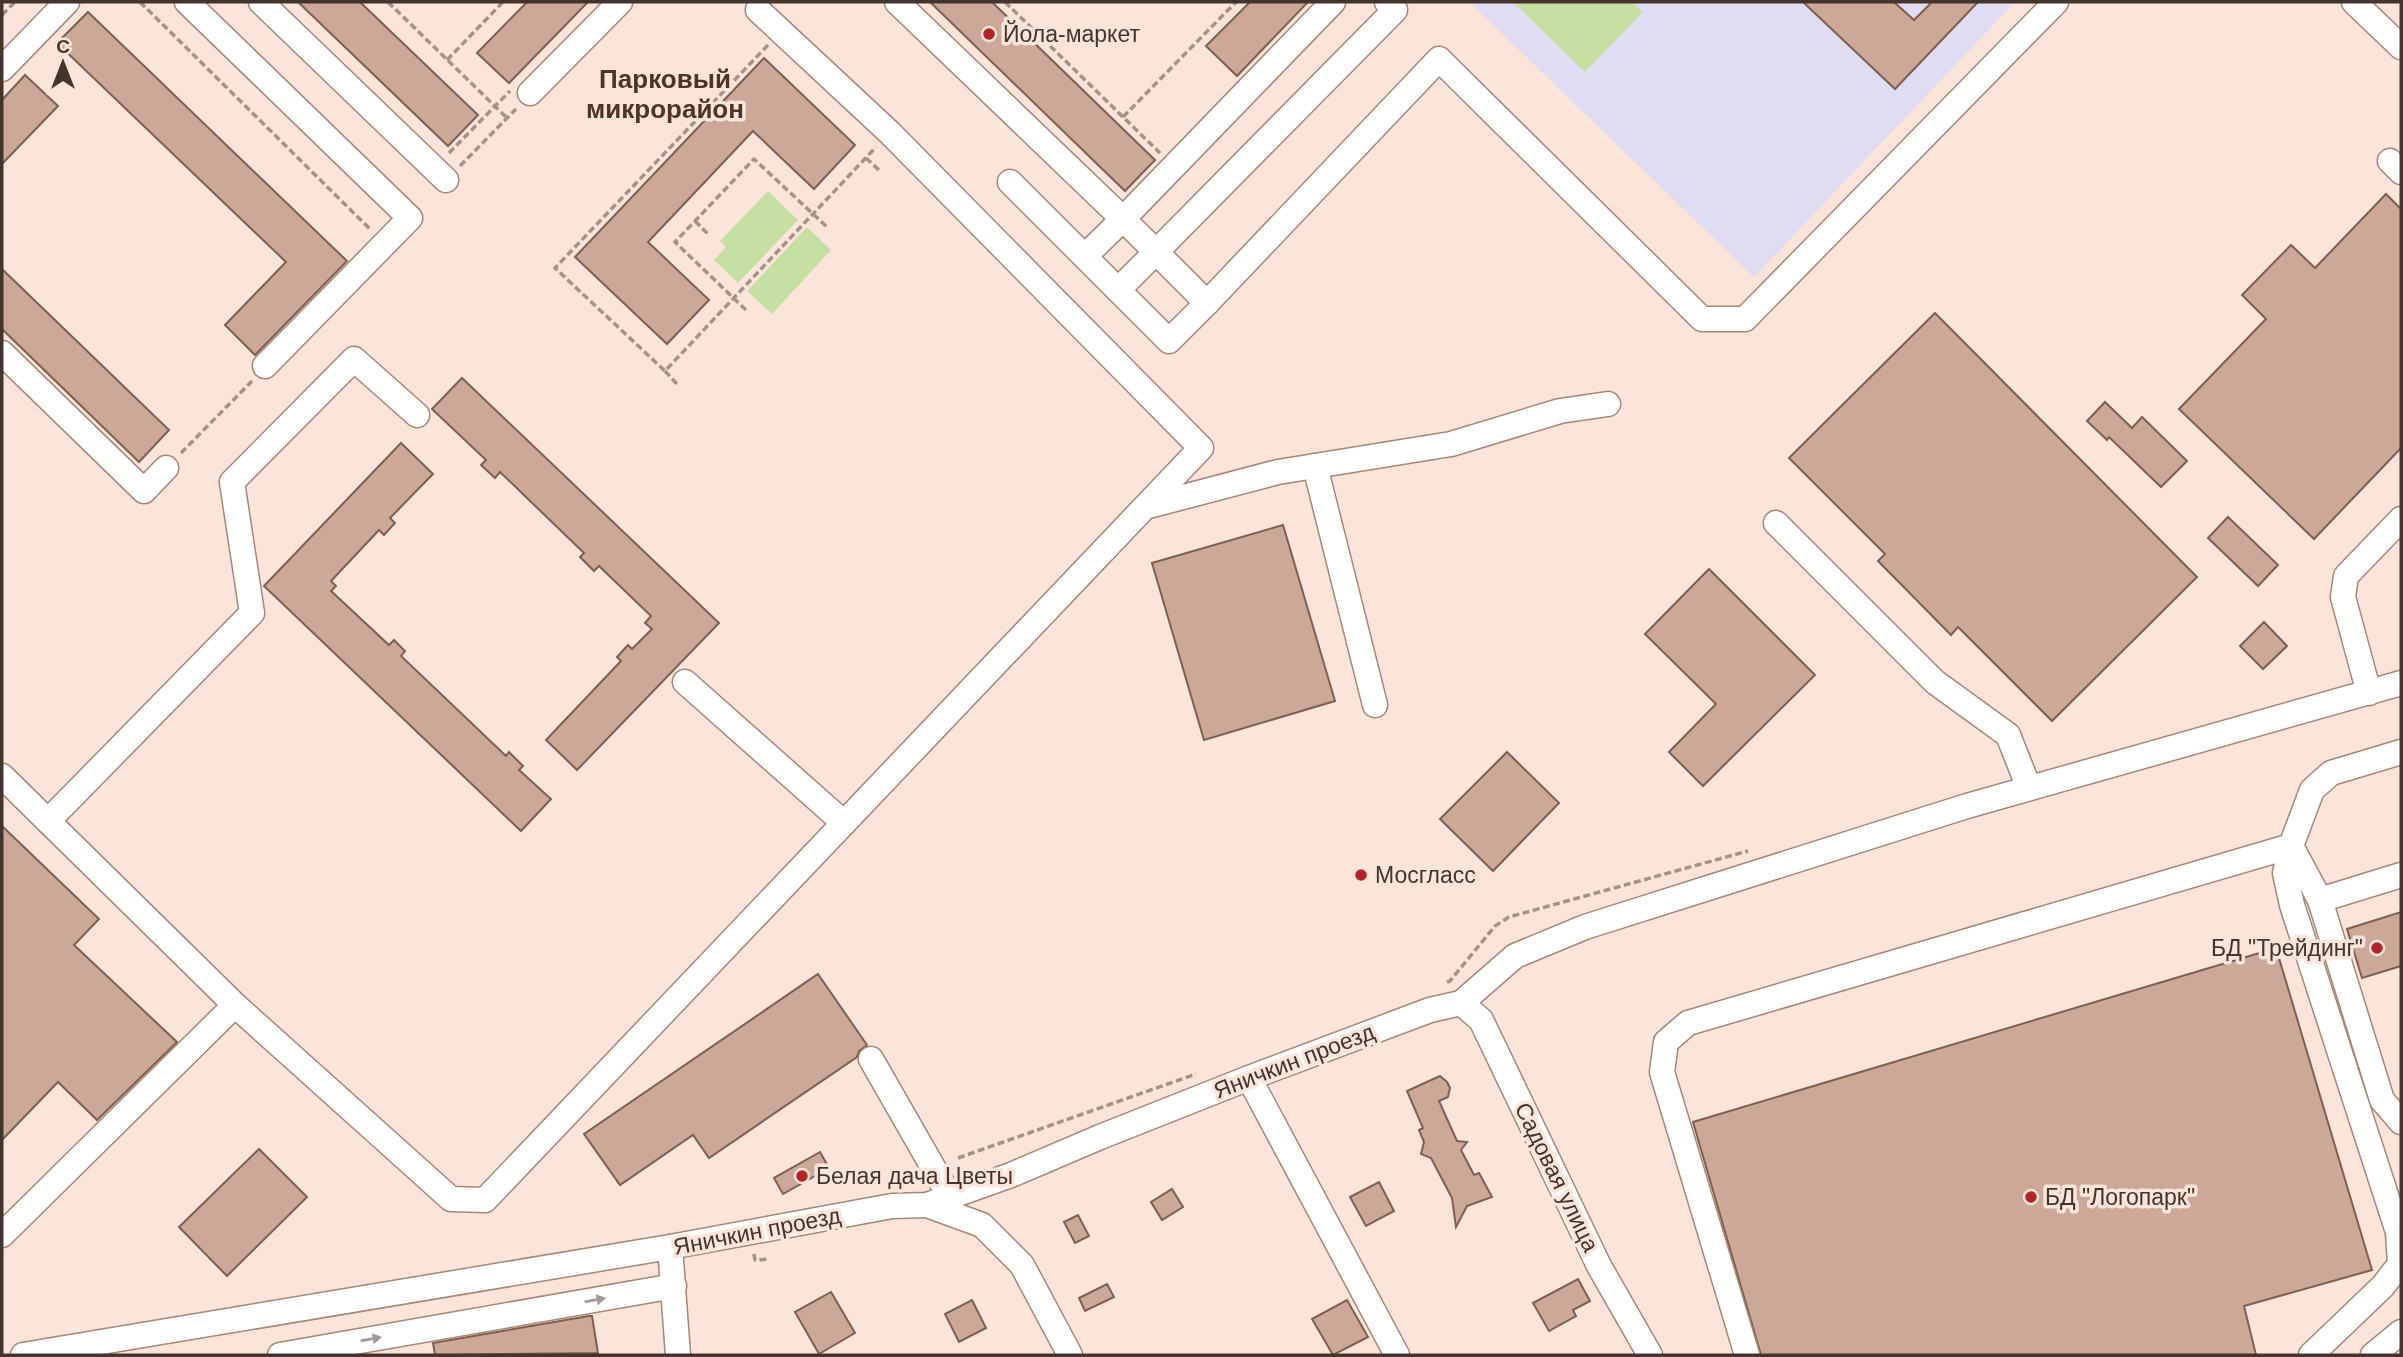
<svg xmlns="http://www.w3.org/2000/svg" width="2403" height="1357" viewBox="0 0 2403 1357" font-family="Arial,sans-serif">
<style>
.education{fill:#e0dcf2}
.green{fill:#c6dfa3}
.building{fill:#cba898;stroke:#7e5f50;stroke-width:2}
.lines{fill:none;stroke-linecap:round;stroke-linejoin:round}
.minor-casing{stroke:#a88777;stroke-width:27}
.path{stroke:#a59289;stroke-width:3.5;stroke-dasharray:7 3.5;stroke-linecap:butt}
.minor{stroke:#fff;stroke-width:24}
.oneway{fill:#a19a96}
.poi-dot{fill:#b42425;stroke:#fbe4da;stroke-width:2.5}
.labels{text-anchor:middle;stroke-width:7;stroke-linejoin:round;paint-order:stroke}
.poi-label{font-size:23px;fill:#43352e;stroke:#fbe4da;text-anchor:start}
.street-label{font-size:23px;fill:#43352e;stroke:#fbe4da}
.quarter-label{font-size:26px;font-weight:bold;fill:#4f3326;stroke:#fbe4da}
</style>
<rect width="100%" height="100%" fill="#fbe4da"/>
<polygon class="education" points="1469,2 2015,2 1754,277"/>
<g class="green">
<polygon points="1513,2 1632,2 1643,12 1585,72"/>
<polygon points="768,191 798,220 738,283 714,260 726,247 720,241"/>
<polygon points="807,227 831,250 772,314 747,291"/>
</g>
<g class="building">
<polygon points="298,2 360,2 478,115 448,146"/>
<polygon points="527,2 588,2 509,83 477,53"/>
<polygon points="930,2 992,2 1155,160 1125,191"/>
<polygon points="1250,2 1308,2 1237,76 1206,46"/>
<polygon points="1803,2 1894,2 1914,20 1932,2 1978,2 1895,89"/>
<polygon points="88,12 347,261 255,355 225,325 286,262 57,43"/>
<polygon points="764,58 855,145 814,189 753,131 648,242 709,300 667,344 575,257"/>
<polygon points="25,75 58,106 2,164 2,100"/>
<polygon points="2386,194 2401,209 2401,448 2314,539 2179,409 2266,319 2242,295 2291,245 2315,268"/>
<polygon points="2,269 169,430 139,462 2,329"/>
<polygon points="1935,313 2197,577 2052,721 1958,627 1951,635 1878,561 1885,554 1789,458"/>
<polygon points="462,378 719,623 577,770 546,740 621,661 617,657 628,645 632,649 652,629 645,623 651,616 599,566 594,571 580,557 584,553 500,472 495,478 481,465 486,460 432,409"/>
<polygon points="2105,402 2132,428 2142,417 2187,461 2161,487 2109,437 2107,440 2087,421"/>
<polygon points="401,443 433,474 390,518 395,523 384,535 379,530 331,581 336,586 331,591 389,645 394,640 405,651 401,656 506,756 509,752 523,766 519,770 551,799 521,831 264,586"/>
<polygon points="2228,517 2278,565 2258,586 2208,538"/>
<polygon points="1283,525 1335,701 1204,740 1152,563"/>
<polygon points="1709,569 1815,675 1703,786 1669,752 1716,704 1645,634"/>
<polygon points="2264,622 2287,646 2263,669 2240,646"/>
<polygon points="1507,752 1559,803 1493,871 1440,819"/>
<polygon points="2,826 99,919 74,945 177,1042 97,1120 58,1082 2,1140"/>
<polygon points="2401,912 2401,966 2362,978 2347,929"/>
<polygon points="2276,948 2372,1270 2244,1306 2256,1355 1761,1355 1693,1122"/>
<polygon points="818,974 867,1045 859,1051 857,1057 709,1158 693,1135 620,1185 584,1134"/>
<polygon points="1440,1076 1447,1082 1450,1088 1448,1097 1439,1101 1457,1141 1467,1142 1461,1150 1474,1175 1479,1173 1492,1197 1467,1206 1456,1227 1452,1198 1431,1158 1421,1154 1424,1142 1419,1130 1423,1128 1407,1091"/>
<polygon points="259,1149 307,1197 227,1276 179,1227"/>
<polygon points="820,1152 829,1168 783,1194 774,1178"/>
<polygon points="1379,1182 1394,1211 1366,1226 1350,1197"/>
<polygon points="1172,1189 1183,1207 1162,1220 1151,1202"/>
<polygon points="1078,1215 1089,1236 1075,1243 1064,1222"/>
<polygon points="1578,1279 1590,1301 1573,1310 1576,1316 1549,1331 1533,1303"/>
<polygon points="1107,1284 1114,1297 1085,1311 1079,1298"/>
<polygon points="831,1292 855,1333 819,1354 795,1312"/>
<polygon points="972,1300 986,1328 959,1342 945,1314"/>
<polygon points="1347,1300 1368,1337 1333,1355 1312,1319"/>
<polygon points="589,1316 592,1316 598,1353 435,1355 433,1343"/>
</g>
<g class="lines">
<defs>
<g id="minor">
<polyline points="187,2 410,218 265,366"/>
<polyline points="261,2 446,180"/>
<polyline points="897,2 1123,219 1333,2"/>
<polyline points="2354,2 2401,47"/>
<polyline points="2,69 67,2"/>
<polyline points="530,93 620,2"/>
<polyline points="2390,161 2401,172"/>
<polyline points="1010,182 1169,341 1207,303"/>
<polyline points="1085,256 1123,219 1156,252 1395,10 1387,2"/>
<polyline points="1118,290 1156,252 1207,303 1439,59 1702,319 1745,319 2056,2"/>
<polyline points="2,353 144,491 166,468"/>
<polyline points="1315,466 1375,705"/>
<polyline points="1145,507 1278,472 1451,444 1560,411 1608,404"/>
<polyline points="1776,523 1935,682 2008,735 2029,788"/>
<polyline points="685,682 844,823"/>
<polyline points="2369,693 2343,597 2346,576 2401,519"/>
<polyline points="2,776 235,1005"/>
<polyline points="48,821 252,613 232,482 354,359 417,415"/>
<polyline points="2291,846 2320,900 2401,875"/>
<polyline points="2320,900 2382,1100 2401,1122"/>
<polyline points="1461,1003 1481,1020 1599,1266 1650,1355"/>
<polyline points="871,1059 950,1197"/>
<polyline points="1249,1078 1397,1355"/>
<polyline points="927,1205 982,1225 1022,1265 1070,1355"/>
<polyline points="2,1235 235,1005 451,1199 485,1200 1201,448 890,133 758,10"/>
<polyline points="670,1247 678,1355"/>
<polyline points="23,1355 670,1247 892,1206 927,1205 1011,1175 1100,1137 1249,1078 1430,1010 1461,1003 1515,956 1585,927 1967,806 2401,683"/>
<polyline points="280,1355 674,1286"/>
<polyline points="1747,1355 1662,1072 1666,1042 1688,1023 2291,846"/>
<polyline points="2311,1355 2383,1286 2400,1264 2398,1232 2292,905 2285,873 2291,846 2312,790 2331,773 2401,752"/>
<polyline points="2373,1355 2401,1332"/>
</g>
</defs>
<use href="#minor" class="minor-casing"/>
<g class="path">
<polyline points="140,2 371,230"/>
<polyline points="388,2 507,118"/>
<polyline points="1005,2 1160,153"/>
<polyline points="2,15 15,2"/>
<polyline points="768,45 555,268 665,371 876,147"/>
<polyline points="447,60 503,2"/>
<polyline points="1123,117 1236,2"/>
<polyline points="449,153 510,91"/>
<polyline points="866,158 879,170"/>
<polyline points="460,166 516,109"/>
<polyline points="695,221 709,235"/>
<polyline points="746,310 675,242 754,159 827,227"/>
<polyline points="665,371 677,384"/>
<polyline points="181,453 252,381"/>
<polyline points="1447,982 1450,981 1495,926 1509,917 1748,851"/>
<polyline points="958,1158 1196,1074"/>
<polyline points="754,1254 755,1260 770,1259"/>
</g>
<use href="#minor" class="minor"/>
</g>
<defs><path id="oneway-solid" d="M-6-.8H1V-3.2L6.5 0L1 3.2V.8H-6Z" transform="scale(1.75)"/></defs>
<g class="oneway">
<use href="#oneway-solid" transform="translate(595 1300) rotate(-10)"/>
<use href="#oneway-solid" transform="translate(371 1339) rotate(-10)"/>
</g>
<g class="poi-dot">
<circle cx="989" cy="34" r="7"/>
<circle cx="1361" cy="875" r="7"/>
<circle cx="2377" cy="948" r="7"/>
<circle cx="802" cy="1176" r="7"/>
<circle cx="2031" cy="1197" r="7"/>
</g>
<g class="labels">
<g class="poi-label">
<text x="1003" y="42">Йола-маркет</text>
<text x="1375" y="883">Мосгласс</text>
<text x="2363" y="956" text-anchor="end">БД "Трейдинг"</text>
<text x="816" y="1184">Белая дача Цветы</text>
<text x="2045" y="1205">БД "Логопарк"</text>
</g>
<g class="street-label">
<text transform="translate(1294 1061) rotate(-21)" y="8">Яничкин проезд</text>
<text transform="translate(1557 1177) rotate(64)" y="8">Садовая улица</text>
<text transform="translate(757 1231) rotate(-11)" y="8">Яничкин проезд</text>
</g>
<g class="quarter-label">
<text x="665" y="88">Парковый<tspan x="665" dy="30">микрорайон</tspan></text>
</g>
</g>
<rect width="2403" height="1357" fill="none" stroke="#43352e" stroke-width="7"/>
<g transform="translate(63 63)" stroke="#fbe4da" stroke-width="5" paint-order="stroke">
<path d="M0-5L12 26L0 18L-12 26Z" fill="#43352e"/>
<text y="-10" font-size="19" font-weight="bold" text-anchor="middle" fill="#43352e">С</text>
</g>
</svg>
